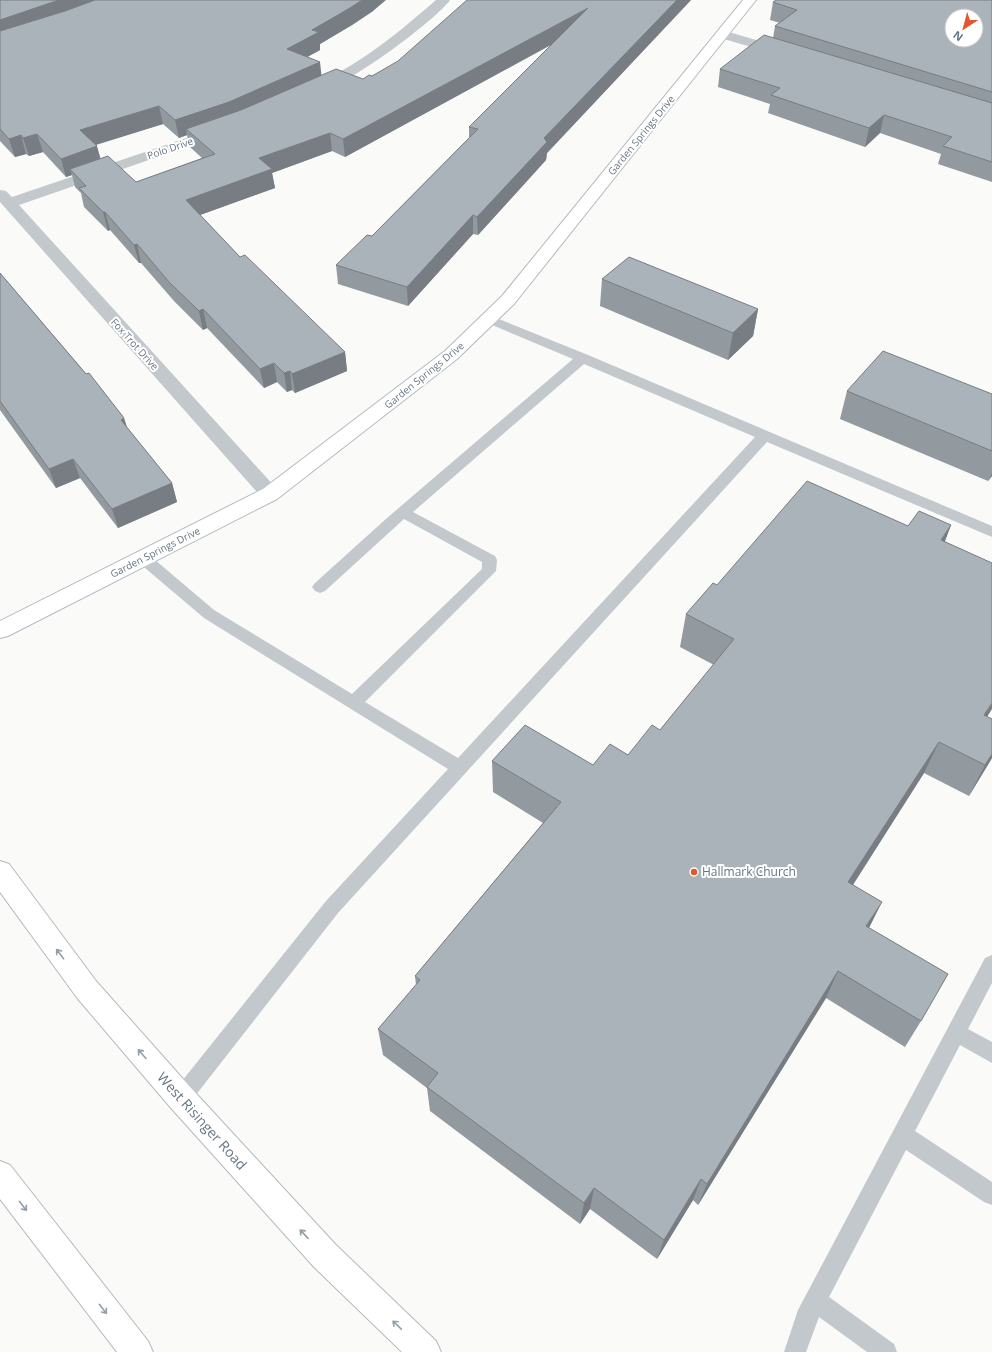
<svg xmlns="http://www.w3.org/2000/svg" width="992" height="1352" viewBox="0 0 992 1352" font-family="'Open Sans',sans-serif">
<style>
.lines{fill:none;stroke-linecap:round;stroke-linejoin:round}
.secondary-casing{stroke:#b3babf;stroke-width:2}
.lane{fill:#c3c8cc;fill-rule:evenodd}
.street{fill:#c3c8cc;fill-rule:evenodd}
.secondary{fill:#fff;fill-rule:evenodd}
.wall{fill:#929a9f;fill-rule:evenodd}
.shaded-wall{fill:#777d82}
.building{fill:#aab3b9;stroke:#777d82;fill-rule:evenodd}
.oneway{stroke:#939fa8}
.poi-dot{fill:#e4572e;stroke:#fff;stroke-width:1.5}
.labels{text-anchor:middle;stroke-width:4;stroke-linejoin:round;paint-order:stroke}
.far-street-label{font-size:10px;fill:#657683;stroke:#fff}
.poi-label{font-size:12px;fill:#657683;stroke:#fff;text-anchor:start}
.near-street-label{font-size:14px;fill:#657683;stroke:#fff}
</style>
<rect width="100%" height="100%" fill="#fafaf8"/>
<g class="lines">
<defs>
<g id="secondary">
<polygon points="743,0 756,0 514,304 457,359 277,499 8,636 0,638 0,621 263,489 445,351 502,296"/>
<polygon points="0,861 9,864 96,981 191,1088 336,1245 436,1341 441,1352 402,1352 314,1267 171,1108 78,999 0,892"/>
<polygon points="0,1161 10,1165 148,1341 153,1352 117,1352 0,1199"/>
</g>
</defs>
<use href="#secondary" class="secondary-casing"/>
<g class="lane">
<path d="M489,315l99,40 404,171v11l-225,-95 -429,471 -150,192 -7,3 -7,-3 -3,-7 3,-7 152,-190 122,-132 -244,-151 -66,-56 -2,-4 2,-4 5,-1 5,1 66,56 138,84 130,-125v-7l-78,-43 -79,72 -5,2 -5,-2 -3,-4 3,-4 72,-65 186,-159 -88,-37 -2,-3 2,-3zM584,364l171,73 -297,321 -93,-56 131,-131 1,-11 -2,-4 -82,-44z"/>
<polygon points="992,955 992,983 968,1029 992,1042 992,1063 960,1045 915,1131 992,1182 992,1205 984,1202 906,1150 829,1297 894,1344 897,1352 867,1352 819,1317 806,1352 784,1352 798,1310 985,958"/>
</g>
<g class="street">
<path d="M436,0h14c-13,19 -113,95 -134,90l-2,-3c5,-8 21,-12 29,-17 34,-19 64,-45 93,-70z"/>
<polygon points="722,30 787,49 789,52 787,55 782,56 717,37 716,34 717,31"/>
<polygon points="216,128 221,129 223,132 221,135 19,205 277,489 280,494 277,499 270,501 263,499 0,202 0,190 6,191 12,197"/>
</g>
<use href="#secondary" class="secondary"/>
</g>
<g class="wall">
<path d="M0,0l373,11 -21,14 -32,19v6l-13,7 14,18 42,4 9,-3 319,-76 -144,153 -1,7 -68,75 -5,-1 -65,72 -70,-22 -2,-19 36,-29 97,-98v-11l82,-82 -206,112 -13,-6 -60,22 3,15 -75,27 40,42 105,95 2,19 -52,22 -3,-3 -5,2 -10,-10 -13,6 -57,-60 -4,2 -29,-29 -33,-38h-2l-29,-33 -2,1 -24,-24 -3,-14 -6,-6 -3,-12 -6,2 -23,-25 -14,4 -3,-2 -11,3 -15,-16zM163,124l16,14 8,-3 3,12 12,11 -66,24 -36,-24 -4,-13z"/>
<polygon points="992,0 992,182 938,164 941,154 880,133 865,147 768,113 770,104 718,87 720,69 773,38 775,26 780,23 770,20 773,2"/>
<polygon points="0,273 124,418 127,428 172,483 177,502 118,528 80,478 56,488 0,410"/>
<polygon points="602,279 758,309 753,336 728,360 600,306"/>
<polygon points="847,391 992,394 992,476 988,481 840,419"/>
<polygon points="951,525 945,541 987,717 992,719 992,758 969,796 924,773 853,885 869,928 921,1021 905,1047 826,998 698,1205 693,1200 657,1259 590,1209 580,1224 430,1111 427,1088 383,1055 378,1029 416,985 415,976 543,823 493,792 492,761 593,765 628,755 660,730 714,665 680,647 686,614 717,585 908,526"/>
</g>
<g class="shaded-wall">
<polygon points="59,0 113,0 0,39 0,20"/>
<polygon points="362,0 386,0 373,11 352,25 320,44 320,50 289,67 287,49 312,30"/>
<polygon points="677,0 691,0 547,153 546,160 478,235 477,217 544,138"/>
<polygon points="588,8 587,25 345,157 343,139"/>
<polygon points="320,62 322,80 192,134 186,129 187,135 179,138 175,120"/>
<polygon points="159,106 163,124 85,148 80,130"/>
<polygon points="884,115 880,133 865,147 869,128"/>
<polygon points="330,133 332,151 272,173 275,188 189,219 186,200 259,158"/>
<polygon points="37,134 43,152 29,156 23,138"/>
<polygon points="21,135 26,154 15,157 9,139"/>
<polygon points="97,146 102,164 70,169 72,175 66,177 61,159"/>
<polygon points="103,212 105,212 110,230 108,231"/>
<polygon points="473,215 473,234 408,306 407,287"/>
<polygon points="137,244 141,263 139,263 134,245"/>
<polygon points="203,309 207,328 203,330 199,311"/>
<polygon points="758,309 753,336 728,360 733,333"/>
<polygon points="345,352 347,371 295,393 292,374"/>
<polygon points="274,363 277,382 264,388 260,369"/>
<polygon points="290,371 292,390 287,392 284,373"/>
<polygon points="124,418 130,437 121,420"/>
<polygon points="73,459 80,478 56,488 49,469"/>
<polygon points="992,473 992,476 988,481"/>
<polygon points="172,483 177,502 118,528 112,509"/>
<polygon points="951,525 938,559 941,540"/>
<polygon points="992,703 992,709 968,747 984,715"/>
<polygon points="939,742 924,773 836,911 848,882"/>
<polygon points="992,754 992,758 969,796 985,765"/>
<polygon points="882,902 868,930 866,926"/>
<polygon points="838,971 826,998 698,1205 707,1184"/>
<polygon points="701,1179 693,1200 657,1259 664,1240"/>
<polygon points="594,1188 590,1209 580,1224 584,1203"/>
</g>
<g class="building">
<polygon points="0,0 59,0 0,20"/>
<polygon points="95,0 362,0 350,8 312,30 319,32 287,49 320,62 229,102 175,120 159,106 80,130 97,146 61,159 37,134 23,138 21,135 9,139 0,129 0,31 65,11"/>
<polygon points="467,0 677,0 544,138 547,142 477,217 473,215 407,287 336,265 367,235 372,236 478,129 469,127 588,8 343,139 330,133 259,158 272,169 186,200 240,257 245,255 345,352 292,374 290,371 284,373 274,363 260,369 203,309 199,311 169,282 137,244 134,245 105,212 103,212 79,188 86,186 70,169 108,156 136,182 215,154 186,129 241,110 336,69 363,79 369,75 372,76 398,61"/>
<path d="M776,0h216v92l-217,-66 22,-16 -24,-8zM952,16h24v24h-24z"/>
<polygon points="764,35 992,103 992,162 943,146 952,137 884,115 869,128 771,95 780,88 720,69"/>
<polygon points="629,257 758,309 733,333 602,279"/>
<polygon points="0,273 86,374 89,373 124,418 121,420 172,483 112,509 73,459 49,469 0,401"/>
<polygon points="883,351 992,394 992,451 847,391"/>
<polygon points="807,481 908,526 919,511 951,525 941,540 992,563 992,703 984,715 992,719 992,754 985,765 939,742 848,882 882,902 866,926 948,974 921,1021 838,971 707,1184 701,1179 664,1240 594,1188 584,1203 427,1087 438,1073 378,1029 420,980 415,976 561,802 492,761 525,725 593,765 610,744 628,755 652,725 660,730 734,639 686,614 713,583 717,585"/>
</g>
<defs><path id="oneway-shaft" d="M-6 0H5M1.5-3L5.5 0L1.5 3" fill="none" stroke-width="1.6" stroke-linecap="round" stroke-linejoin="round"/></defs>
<g class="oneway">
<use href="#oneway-shaft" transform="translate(60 954) rotate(-127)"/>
<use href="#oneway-shaft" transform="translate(142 1054) rotate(-131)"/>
<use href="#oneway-shaft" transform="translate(23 1206) rotate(52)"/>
<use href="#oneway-shaft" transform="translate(304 1234) rotate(-133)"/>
<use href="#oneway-shaft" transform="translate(103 1309) rotate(52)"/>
<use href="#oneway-shaft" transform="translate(397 1325) rotate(-136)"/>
</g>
<circle class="poi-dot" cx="694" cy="872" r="4"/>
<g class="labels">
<g class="far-street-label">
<text transform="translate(641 135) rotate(-51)" y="4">Garden Springs Drive</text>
<text transform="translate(170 148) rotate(-19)" y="4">Polo Drive</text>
<text transform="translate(135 344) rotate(48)" y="4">Fox Trot Drive</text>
<text transform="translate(424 375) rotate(-39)" y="4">Garden Springs Drive</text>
<text transform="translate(155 552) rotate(-27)" y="4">Garden Springs Drive</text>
</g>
<g class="poi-label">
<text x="702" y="876">Hallmark Church</text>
</g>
<g class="near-street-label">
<text transform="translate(202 1121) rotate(48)" y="5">West Risinger Road</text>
</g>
</g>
<g transform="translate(964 28) rotate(216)"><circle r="19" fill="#ffffff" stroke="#c1c8cd"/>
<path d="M0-3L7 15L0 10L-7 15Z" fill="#e4572e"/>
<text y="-6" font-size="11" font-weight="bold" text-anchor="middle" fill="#657683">N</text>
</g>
</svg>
